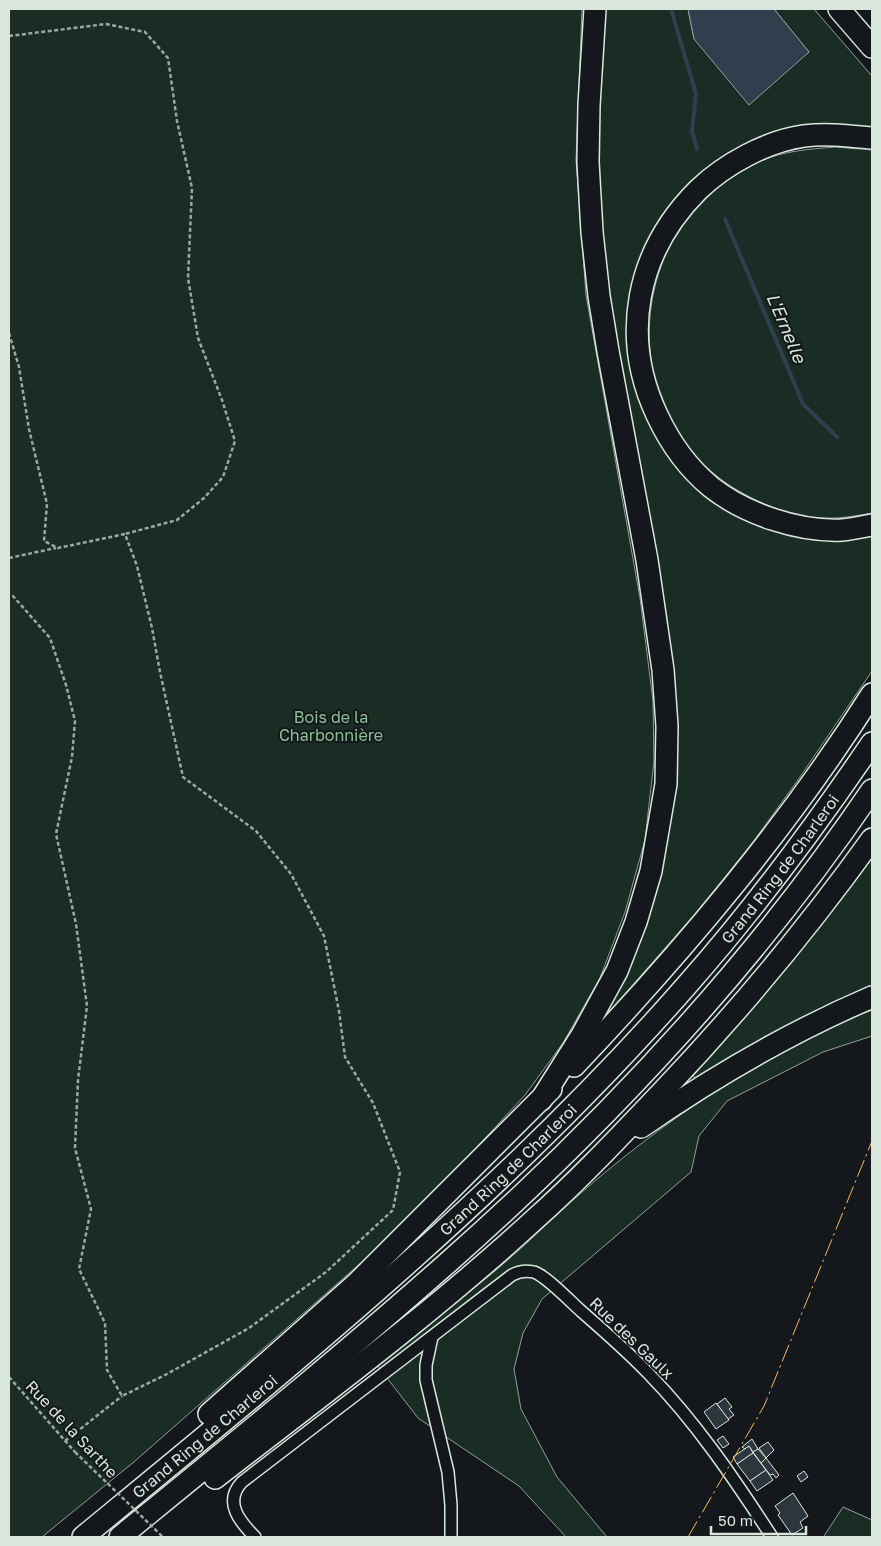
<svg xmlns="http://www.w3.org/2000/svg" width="881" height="1546" viewBox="0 0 881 1546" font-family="'Golos Text',sans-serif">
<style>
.green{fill:#1a2d24;stroke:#939e99}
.water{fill:#2f3f4d;stroke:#939e99}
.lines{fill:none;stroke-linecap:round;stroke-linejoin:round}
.stream{stroke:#2f3f4d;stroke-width:4}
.building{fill:#2c363c;stroke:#d8e6dc}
.street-casing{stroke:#d8e6dc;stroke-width:14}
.highway-casing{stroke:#d8e6dc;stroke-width:24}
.path{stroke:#9da8a2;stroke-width:2.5;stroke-dasharray:4 2.5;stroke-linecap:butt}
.street{stroke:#14181c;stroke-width:11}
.highway{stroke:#14181c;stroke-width:21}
.path-bridge{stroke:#9da8a2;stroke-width:2.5;stroke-dasharray:4 2.5;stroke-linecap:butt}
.power{stroke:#ffb74d;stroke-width:1;stroke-dasharray:18 4 2.5 4;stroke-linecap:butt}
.labels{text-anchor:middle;stroke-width:4;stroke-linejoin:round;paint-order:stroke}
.park-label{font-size:16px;fill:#8ac095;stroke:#14181c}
.street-label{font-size:16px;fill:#d8e6dc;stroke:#14181c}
.water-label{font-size:18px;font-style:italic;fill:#d8e6dc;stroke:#14181c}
</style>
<rect width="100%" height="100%" fill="#14181c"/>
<g class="green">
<polygon points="9,9 582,9 576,160 586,295 640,598 653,701 654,761 645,840 625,912 600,978 563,1043 525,1095 465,1160 371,1254 135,1461 42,1537 9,1537"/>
<polygon points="603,9 688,9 694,39 809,52 774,9 814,9 872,76 872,132 772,138 660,223 630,354 719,501 872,532 872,671 800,777 753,842 695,914 594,1029 617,983 673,757 606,304 596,183"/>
<path d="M835,147l37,3v363c-17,3 -34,6 -52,5 -25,-1 -50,-10 -72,-22 -87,-44 -120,-145 -85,-235 6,-14 12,-28 21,-40 19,-25 48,-47 77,-60 21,-10 50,-12 74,-14z"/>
<path d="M872,858v133l-175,88 -4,-3c63,-71 124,-142 179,-218z"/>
<path d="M872,1010v26l-49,16 -96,49 -28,35 -8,36 -149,127 -19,34 -9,36 7,40 36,68 50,60h-41l-47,-51 -101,-68 -41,-53c39,-31 79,-62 118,-94 35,-29 66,-62 101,-91 83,-70 175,-130 276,-170z"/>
<polygon points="843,1507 872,1520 872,1537 825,1537 824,1536"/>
</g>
<polygon class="water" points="688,9 774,9 809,52 749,105 694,39"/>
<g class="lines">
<g class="stream">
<polyline points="671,9 696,94 692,131 697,149"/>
<polyline points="725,219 803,404 837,437"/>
</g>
</g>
<g class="building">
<polygon points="725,1398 732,1407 729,1409 734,1415 728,1419 717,1404"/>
<polygon points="716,1403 729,1420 716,1429 704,1412"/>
<polygon points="723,1436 729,1444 723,1448 717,1440"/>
<polygon points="752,1439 758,1449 753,1452 749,1446 745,1449 742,1447"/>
<polygon points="768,1442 774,1450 766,1458 759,1448"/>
<polygon points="749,1446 753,1453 737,1464 733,1457"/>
<polygon points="758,1449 766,1458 761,1463 753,1452"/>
<polygon points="753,1453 766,1470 750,1481 737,1464"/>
<polygon points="766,1458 779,1475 776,1478 773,1474 770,1475 761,1463"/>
<polygon points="766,1470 773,1480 757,1491 750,1481"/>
<polygon points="804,1471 808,1477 801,1482 797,1476"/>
<polygon points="793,1493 808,1516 800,1522 803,1528 792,1535 778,1515 780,1513 775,1506"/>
</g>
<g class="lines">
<defs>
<g id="street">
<polyline points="432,1337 426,1365 426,1380 448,1472 451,1505 451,1537"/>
<path d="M255,1537c-15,-15 -32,-35 -13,-55l270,-207c7,-4 13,-5 22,-3 12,4 36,29 47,39 23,20 46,40 67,62 48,49 87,107 124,164"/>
</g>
<g id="highway">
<polyline points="839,9 872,47"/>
<path d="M872,138c-22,-2 -45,-5 -68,-2 -37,5 -79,28 -106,54 -62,62 -78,146 -41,225 13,28 31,53 54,72 34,27 88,45 131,43 10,-1 20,-3 30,-5"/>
<path d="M574,1066c110,-116 213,-238 298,-372"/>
<polyline points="541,1100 582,1035 617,971 636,922 651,871 666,784 667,726 663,670 647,560 608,351 599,296 592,232 588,162 589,105 595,9"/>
<path d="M641,1127c75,-52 147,-94 231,-130"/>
<polyline points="209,1414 357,1283 551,1089"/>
<path d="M215,1478c108,-84 219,-166 320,-259 45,-40 86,-84 128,-128 75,-79 145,-163 209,-252"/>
<path id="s1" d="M83,1537c210,-173 424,-346 604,-552 67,-76 128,-158 185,-242"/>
<path d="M120,1537c109,-89 219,-178 324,-271 160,-141 308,-299 428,-476"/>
</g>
</defs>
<use href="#street" class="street-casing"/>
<use href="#highway" class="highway-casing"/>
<g class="path">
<polyline points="9,36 106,24 145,32 168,58 177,121 192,188 188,278 198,338 222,400 235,441 223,477 204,498 177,520 125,534"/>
<polyline points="9,333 19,367 29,429 47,504 44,541 58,548 125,534 137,566 152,628 160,672 183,777 256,831 291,874 324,936 339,1011 345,1057 373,1103 400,1172 393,1210 326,1272 249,1328 167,1374 122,1396 107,1370 105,1323 79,1269 91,1209 75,1148 78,1080 87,1006 76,924 56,834 72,757 75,721 66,685 50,638 13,596 9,594"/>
<polyline points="9,558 56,548"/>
<polyline points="9,1377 75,1452"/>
<polyline points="65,1441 122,1396"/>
</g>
<use href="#street" class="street"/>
<use href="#highway" class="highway"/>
<polyline class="path-bridge" points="75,1452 163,1537"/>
<polyline class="power" points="688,1537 764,1406 872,1141"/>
</g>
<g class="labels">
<g class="park-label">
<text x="331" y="723">Bois de la<tspan x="331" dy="18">Charbonnière</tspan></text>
</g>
<g class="street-label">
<text dy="6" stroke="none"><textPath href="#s1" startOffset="968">Grand Ring de Charleroi</textPath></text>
<text dy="6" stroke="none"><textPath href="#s1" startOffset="562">Grand Ring de Charleroi</textPath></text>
<text transform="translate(632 1338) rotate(44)" y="6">Rue des Gaulx</text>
<text transform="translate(72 1429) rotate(47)" y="6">Rue de la Sarthe</text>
<text dy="6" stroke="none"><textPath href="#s1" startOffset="158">Grand Ring de Charleroi</textPath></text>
</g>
<g class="water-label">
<text transform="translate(786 328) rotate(67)" y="6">L'Ernelle</text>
</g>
</g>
<rect width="881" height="1546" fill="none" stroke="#d8e6dc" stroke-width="20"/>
<path d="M711 1526v8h95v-8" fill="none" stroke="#d8e6dc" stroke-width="2.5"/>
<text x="718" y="1526" font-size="15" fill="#d8e6dc" stroke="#14181c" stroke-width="4" paint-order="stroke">50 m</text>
</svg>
